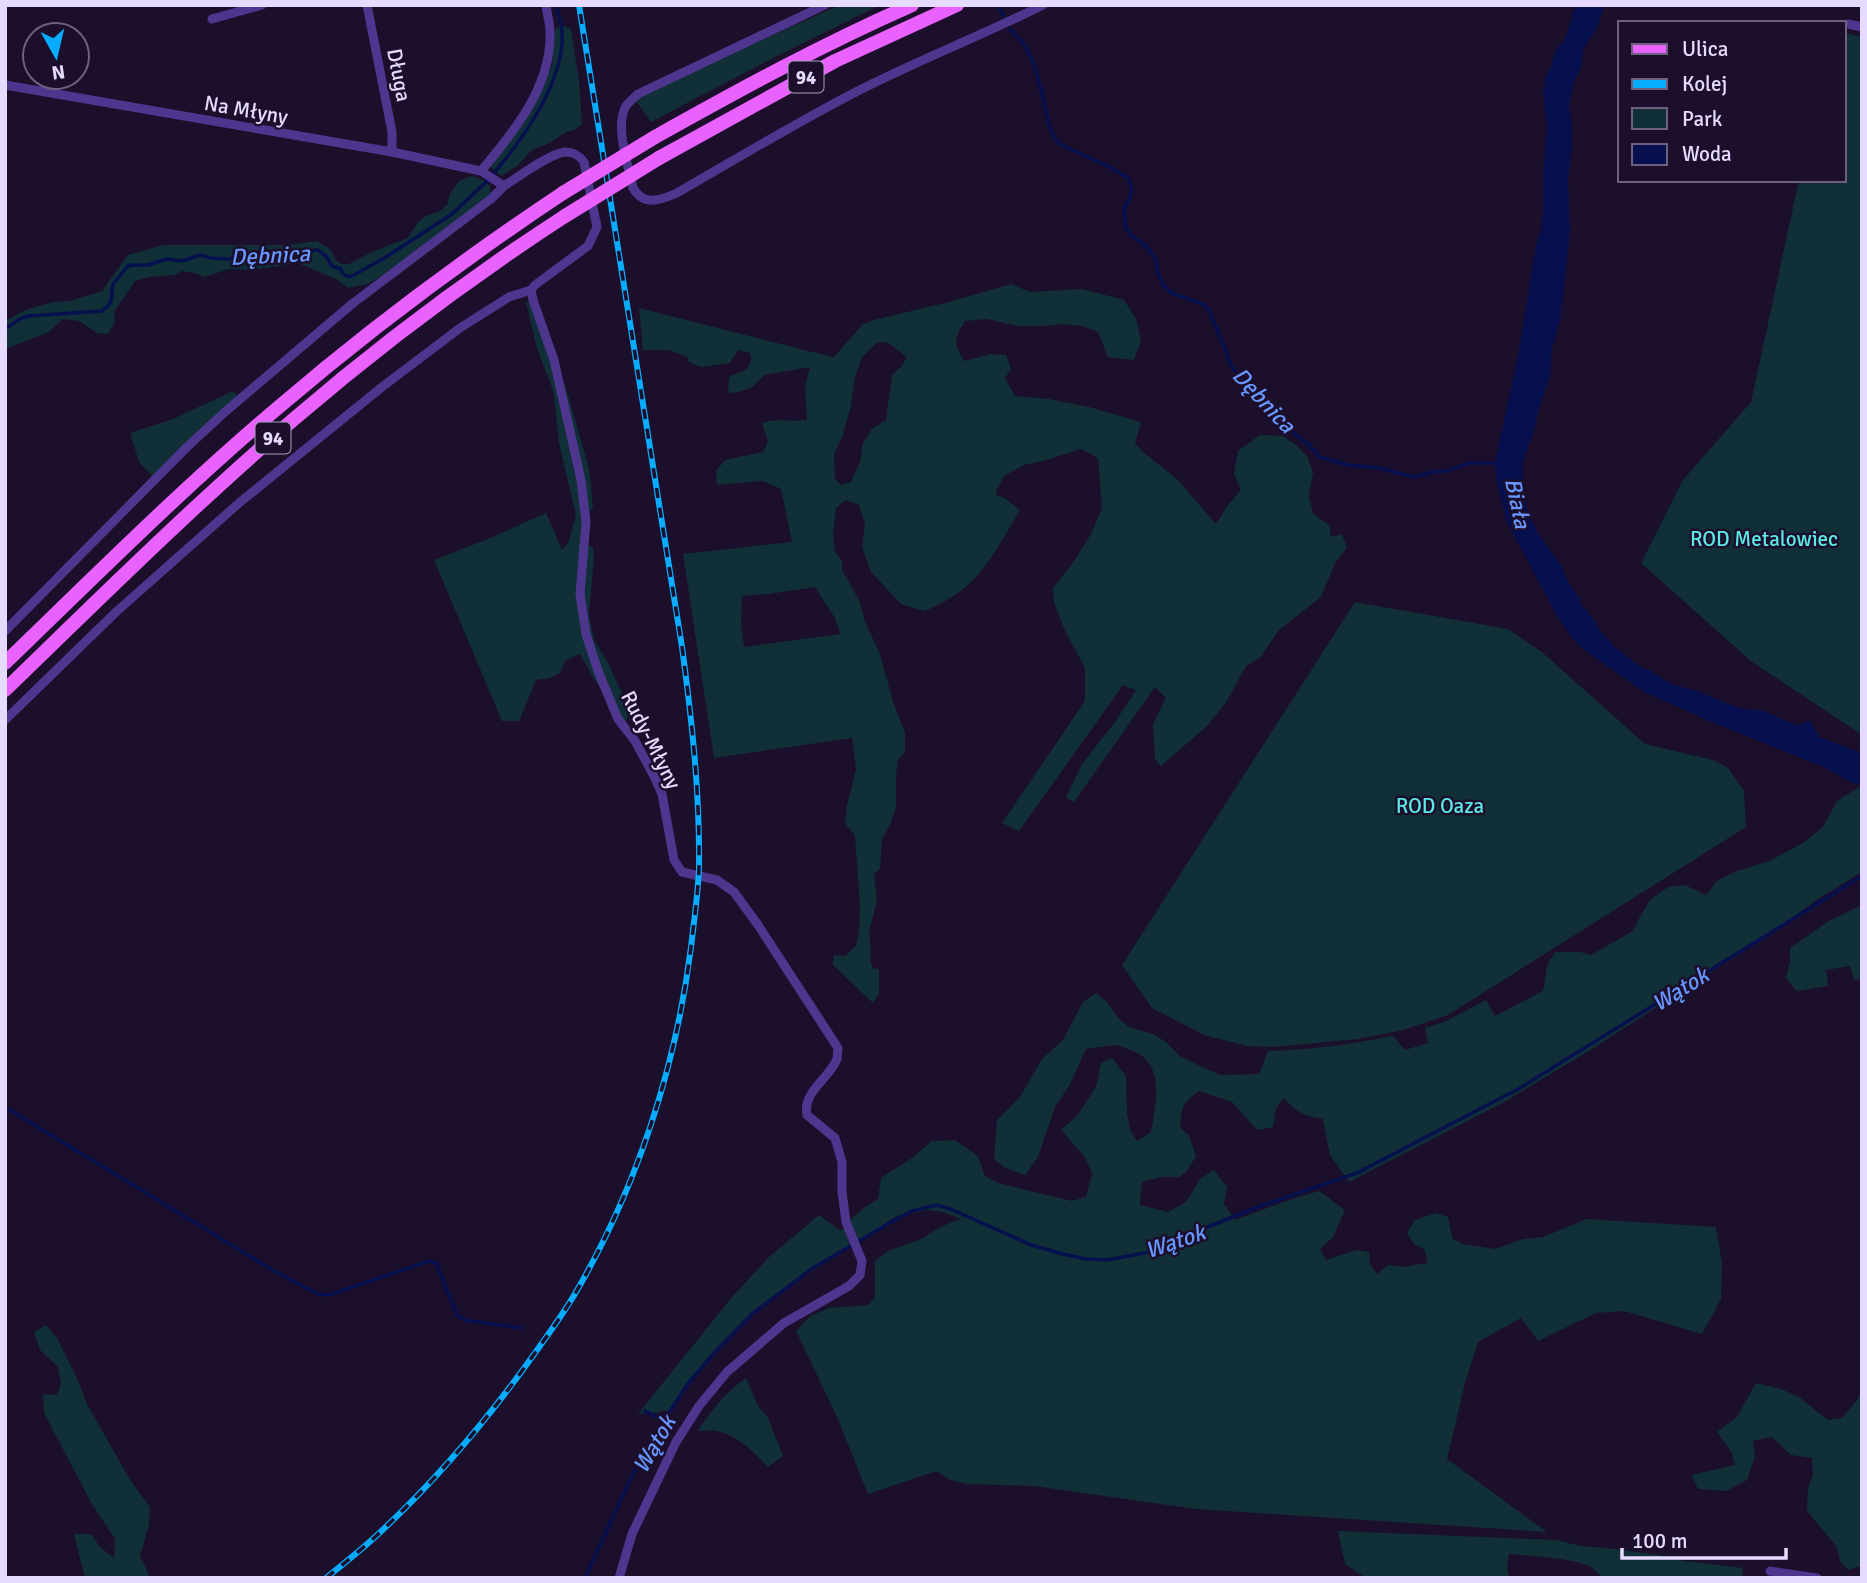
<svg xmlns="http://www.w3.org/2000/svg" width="1867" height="1583" viewBox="0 0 1867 1583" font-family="Signika,sans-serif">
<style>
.green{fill:#112f37;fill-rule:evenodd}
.water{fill:#06104e}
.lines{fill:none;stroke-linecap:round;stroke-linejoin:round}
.stream{stroke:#06104e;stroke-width:3.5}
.street{stroke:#4e368f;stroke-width:9}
.primary{stroke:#e961ff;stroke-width:14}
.rail-casing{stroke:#06acff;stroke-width:6}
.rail{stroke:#1b0f2c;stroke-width:3.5;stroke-dasharray:10;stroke-linecap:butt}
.primary-bridge{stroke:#e961ff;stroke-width:14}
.labels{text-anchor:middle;stroke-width:5;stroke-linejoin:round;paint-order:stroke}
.shield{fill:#1b0f2c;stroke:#aa9dc0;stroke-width:2}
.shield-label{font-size:19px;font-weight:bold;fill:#e7daff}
.street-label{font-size:21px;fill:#e7daff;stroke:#1b0f2c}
.park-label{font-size:21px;fill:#5beae7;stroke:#1b0f2c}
.water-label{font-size:23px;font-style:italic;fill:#6896ff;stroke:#1b0f2c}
</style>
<rect width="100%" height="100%" fill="#1b0f2c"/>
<g class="green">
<path d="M840,5h40l-105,52 -124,65 -15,-21 7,-5c65,-31 130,-62 197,-91z"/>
<polygon points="561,25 571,29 579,80 582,124 575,130 566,132 550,143 532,150 517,166 501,176 490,166 539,96 552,65 555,31 556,28"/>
<polygon points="1844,33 1862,37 1862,735 1752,662 1641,563 1683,480 1751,402 1799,180 1844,180"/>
<polygon points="472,176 483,180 490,186 491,194 382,276 368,284 348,288 336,279 298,263 252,270 229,269 205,277 194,273 182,271 174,275 149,277 135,281 114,312 115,322 108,334 97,333 79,321 63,319 49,332 5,349 5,321 25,310 53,302 70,301 102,291 128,255 163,245 289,245 317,241 330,249 336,260 341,264 349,264 372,252 408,238 418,222 426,216 440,211 448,204 450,194 459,181"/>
<path d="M1011,284l19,8 52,-3 42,11 12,19 5,22 -7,19 -26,-3 -10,-25 -16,-6 -19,-2 -20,2h-26l-30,-7 -22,2c-11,17 -11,23 -1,40l27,-7 15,1 5,14 -6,9 10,18 34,3 40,8 52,15 -6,21 8,9 34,27 39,45 12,-19 13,-15 -7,-16 4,-23 22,-16 22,1 14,9 11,11 6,16 -4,24 4,18 16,11 2,12 11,-3 5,14 -12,15 -14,34 -42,33 -19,28 -14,8 -21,38 -18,22 -46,40 -6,-7 -2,-35 13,-26 -11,-11 -81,115 -8,-5 16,-33 33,-42 21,-32 -13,-5 -104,146 -17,-8 83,-122v-33l-19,-35 -12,-30 -1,-15 22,-28 17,-28 10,-24 -4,-50 -17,-9 -38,12 -19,4 -20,11 -7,13 -1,7 7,1 17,13c-13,22 -31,55 -49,72 -13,13 -30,22 -46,29l-24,-7 -30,-32 -9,-25 3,-23 -6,-19 -13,-5 -10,8 -3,26 2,17 7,10v9l17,30 6,22 15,32 13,48 12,30v20l-7,8 -2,15v32l-6,18 -8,14 -2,29 -6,7 3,25 -8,32 2,20 -1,8 3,8 6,1v24l-6,10 -40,-38 1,-10 11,1 11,-10 3,-15 1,-25 -5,-70 -10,-13 2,-18 9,-36 -4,-31 -138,20 -31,-204 109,-12 -11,-53 -18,-8 -46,4 -1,-14 9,-11 38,-8 5,-10 -6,-19c14,-5 29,-1 45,-3l-2,-33 5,-20 -45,8 -14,13 -16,5 -7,-1 1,-15 18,-8 4,-8 -1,-8 -12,-3 -8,13 -29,4 -12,-5 -2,-5 -18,-7h-26l-4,-42 169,43 26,6 29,-33 11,-4 75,-18zM887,342l20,15 -6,10 -9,8 -6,45 -14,9 -9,14 -3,19 -9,20 -10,3 -6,-6 -1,-25 9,-19 8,-30 4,-28 7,-20 15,-14zM815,587l20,31 5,16 -96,13 -3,-24 1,-27 27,-2z"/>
<polygon points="534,301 558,379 565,385 589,468 593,508 586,515 584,543 593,547 594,558 589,614 594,640 607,661 630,710 625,725 594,679 580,654 565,661 560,673 550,678 536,680 519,721 502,721 434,560 488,539 546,513 562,550 568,543 576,515 559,443 554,393 537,348 526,302"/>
<polygon points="233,391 241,398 155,479 139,462 130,433 173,419"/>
<polygon points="1355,602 1508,629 1543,653 1645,744 1713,760 1728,768 1744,791 1746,827 1448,1015 1403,1030 1358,1039 1273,1047 1247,1046 1204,1035 1152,1008 1122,965"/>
<path d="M1862,785v87l-44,27 -59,42 -167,108 -86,52 -157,81 -19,-27 -7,-36c-18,-3 -27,-7 -39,-21l-8,10 -3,19 -16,3 -25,-28 -33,-11c-15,10 -20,19 -18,38l8,6 7,21 -9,15 -8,6h-18l-19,5 -2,23 28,7 18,-10 14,-23 14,-9 13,17 -3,17 11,16 54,-20 30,-9 26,19 -12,27 -13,12 6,11 31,-10 12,2 1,12 7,10 11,-9 15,2 24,-4 -2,-13 -11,-6 -7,-11 8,-13 21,-7 12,4 4,21 10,6 34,5 27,-10 20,-2 44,-18 129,8 6,36 -1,36 -19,35 -78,-23 -28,2 -58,28 -17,-23 -43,24 -13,41 -18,76 100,73 -351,-23 -162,-23 -66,-2 -18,-4 -14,-9 -68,23 -31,-77 -41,-86 14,-15 19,-8 40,-3 6,-8v-36l13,-10 33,-12 21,-13 19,-7 -18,-7 -15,-2 -33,7 -118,77 -22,16 -59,66 -26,34 -16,3 -16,1 94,-117 37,-40 50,-42 22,16c10,-14 22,-23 37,-32l3,-21 31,-20 20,-17 23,-1 23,16 7,20 13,7 74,18 14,-4 6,-24 -8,-17 -23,-26 16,-14 19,-29 5,-24 11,-5 14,18 1,37 3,17 7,11 14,-9c5,-30 15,-70 -21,-82 -5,-2 -11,-5 -16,-5 -9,1 -19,3 -28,4l-17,37 -14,21 -17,50 -13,18 -20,-7 -11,-9 3,-39 23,-23 22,-38 21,-19 20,-38 13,-9 11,9 11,16 11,9 24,7 13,8 15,15 39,18 39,-1 9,-23c43,-1 83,-7 125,-15l12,14 23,-7 -3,-15 21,-7 40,-21 9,16 48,-25 4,-25 8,-14h25l11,3 42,-24 8,-16 9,-15 18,-13 17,-2 21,10 12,-15 19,-9 32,-10 34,-18 20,-16 14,-26z"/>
<polygon points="1862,905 1862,979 1854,980 1850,966 1826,970 1828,986 1797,991 1786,978 1790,961 1790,948 1829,921"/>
<polygon points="46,1325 57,1338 77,1378 87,1404 130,1480 150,1507 149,1525 140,1555 150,1578 85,1578 74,1534 91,1534 100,1547 114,1558 115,1539 92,1504 44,1413 43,1394 57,1395 61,1383 58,1367 40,1350 34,1332"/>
<path d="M746,1378l12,28 10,12 15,38 -15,11c-13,-14 -32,-33 -52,-36 -6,-1 -12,0 -18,0 14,-22 27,-38 48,-53z"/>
<polygon points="1756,1383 1781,1389 1799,1397 1828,1420 1842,1418 1857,1400 1862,1389 1862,1566 1848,1570 1840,1561 1837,1547 1807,1511 1808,1488 1813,1474 1812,1458 1791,1455 1772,1437 1753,1441 1755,1457 1747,1480 1726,1491 1698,1489 1691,1475 1735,1465 1732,1453 1717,1432 1737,1417"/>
<path d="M1338,1531l219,9 23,6 36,3 48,7 20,5 59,7 -1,10h-140c-4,-5 -7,-9 -13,-12 -18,-8 -60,-10 -80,-12l-2,13 2,11h-143l-21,-14z"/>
</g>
<polygon class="water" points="1576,5 1604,5 1598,26 1583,50 1581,67 1574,82 1569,104 1571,118 1572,145 1568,181 1570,231 1560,320 1552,348 1550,376 1539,408 1533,434 1522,463 1523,491 1527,509 1536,530 1562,567 1568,582 1580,599 1582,606 1595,621 1600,631 1616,648 1641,667 1649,670 1671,684 1696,691 1739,708 1763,711 1798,726 1806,721 1811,722 1819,737 1862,753 1862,785 1852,783 1826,768 1712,722 1646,693 1584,650 1572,638 1557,616 1506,520 1496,478 1495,463 1519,351 1536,245 1541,230 1543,209 1543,173 1547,126 1543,92 1546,75 1550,69 1556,49 1564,42"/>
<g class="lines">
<g class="stream">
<polyline points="999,7 1003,16"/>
<path d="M1010,29c5,5 11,11 15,17 10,16 15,39 19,57 4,15 5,29 15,41l51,23 18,11c6,13 4,19 -4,30l2,20 5,7 17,13 7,10 3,15 4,10 9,10 32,11 7,8 22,55 25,32 21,22 31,24 11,12 28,8 31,3 35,9 19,-5 14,-1 22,-8h26l3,3"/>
<path d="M494,173c28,-33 65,-85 68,-130 1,-13 -2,-26 -6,-38"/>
<path d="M5,329l15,-10 8,-3 74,-5 6,-5 3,-5 2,-17 15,-18 4,-1h16l19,-6 15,2 18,-6 12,3 16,1 37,-8 18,2 35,-3 8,6 6,10 9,3c2,6 4,8 11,7l34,-19 66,-43 35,-33"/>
<polyline points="5,1107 274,1271 318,1294 329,1295 429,1261 436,1263 457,1315 465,1320 521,1328"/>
<polyline points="645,1411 664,1421"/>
<polyline points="585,1578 630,1480 656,1433 687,1385 714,1353 752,1314 813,1268 891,1222 912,1211 937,1205 953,1210 1031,1245 1063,1254 1086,1259 1107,1260 1150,1252 1200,1230 1258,1207 1357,1173 1520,1088 1862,876"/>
</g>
<g class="street">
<polyline points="367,5 392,132 392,152"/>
<path d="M825,5l-187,89c-4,4 -9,8 -12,12 -12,20 3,61 7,82 11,19 28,12 44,5 59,-34 117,-69 177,-100 62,-32 127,-57 189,-88"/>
<polyline points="212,19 262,5"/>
<polyline points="1848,24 1862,27"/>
<path d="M5,85l387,67 89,19 23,15c14,-9 47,-33 61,-34 9,0 14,3 19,10l13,65 -9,19 -53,39 -4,5 2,10 21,60 27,120 5,42 -6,72 6,40 12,37 20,48 17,22 19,35 8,18 12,66 8,12 35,8 17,12 24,33 80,123c0,1 -1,10 -1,11 -8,20 -35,33 -30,56l28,23 7,24v30l4,30 16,39 -2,14 -11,11 -65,37 -57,49 -28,34 -23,36 -44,92 -13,44"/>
<path d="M481,171c32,-38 71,-85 69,-139 0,-9 -3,-18 -4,-27"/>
<polyline points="5,631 187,447 226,411 352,304 491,199 504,186"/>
<polyline points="5,720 116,612 239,503 382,387 460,328 509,297 531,290"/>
<polyline points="1770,1571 1817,1578"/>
</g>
<g class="primary">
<path d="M655,137c84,-47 168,-93 257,-132"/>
<polyline points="659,158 835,61 957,5"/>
<path d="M5,663c90,-87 179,-176 275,-257 90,-77 184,-147 283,-213"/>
<path d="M5,690c95,-92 189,-185 289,-271 86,-74 177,-142 271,-203"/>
</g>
<defs>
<path id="rail" d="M326,1578c17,-14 34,-27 49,-41 60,-55 113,-118 160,-184 14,-20 29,-40 41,-61 61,-105 100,-225 115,-345 3,-26 7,-52 8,-79 1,-74 -7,-147 -17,-221l-103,-642"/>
</defs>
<use href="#rail" class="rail-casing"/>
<use href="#rail" class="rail"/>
<g class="primary-bridge">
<polyline points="563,193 655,137"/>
<polyline points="565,216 659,158"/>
</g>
</g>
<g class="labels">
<g class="shield">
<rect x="788.5" y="61.5" width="35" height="31" rx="5"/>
<rect x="255.5" y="422.5" width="35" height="31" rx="5"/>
</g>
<g class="shield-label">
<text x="806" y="84">94</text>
<text x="273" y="445">94</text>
</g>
<g class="street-label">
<text transform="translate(399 75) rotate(79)" y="7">Długa</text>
<text transform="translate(246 110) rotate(10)" y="7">Na Młyny</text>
<text transform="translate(651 740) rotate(63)" y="7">Rudy-Młyny</text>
</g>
<g class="park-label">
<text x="1764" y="546">ROD Metalowiec</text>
<text x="1440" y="813">ROD Oaza</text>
</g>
<g class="water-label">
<text transform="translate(270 255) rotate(-3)" y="8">Dębnica</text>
<text transform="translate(1264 400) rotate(47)" y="8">Dębnica</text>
<text transform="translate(1518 503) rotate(78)" y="8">Biała</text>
<text transform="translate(1680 989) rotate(-32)" y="8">Wątok</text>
<text transform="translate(1175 1241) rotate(-19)" y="8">Wątok</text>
<text transform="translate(654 1444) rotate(-60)" y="8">Wątok</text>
</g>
</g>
<rect width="1867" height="1583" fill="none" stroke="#e7daff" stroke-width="14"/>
<rect x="1618" y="21" width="228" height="161" fill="#1b0f2c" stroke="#6d6080" stroke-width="2"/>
<rect x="1632" y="44" width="35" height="10" fill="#e961ff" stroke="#6d6080" stroke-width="2"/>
<text x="1682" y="56" font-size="21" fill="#e7daff">Ulica</text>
<rect x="1632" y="79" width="35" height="10" fill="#06acff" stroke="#6d6080" stroke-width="2"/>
<text x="1682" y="91" font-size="21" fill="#e7daff">Kolej</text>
<rect x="1632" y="108" width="35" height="21" fill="#112f37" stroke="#6d6080" stroke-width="2"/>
<text x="1682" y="126" font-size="21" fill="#e7daff">Park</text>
<rect x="1632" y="144" width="35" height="21" fill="#06104e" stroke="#6d6080" stroke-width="2"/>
<text x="1682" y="161" font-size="21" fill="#e7daff">Woda</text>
<g transform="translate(56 56) rotate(172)"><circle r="33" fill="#1b0f2c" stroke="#6d6080" stroke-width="2"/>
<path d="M0-5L12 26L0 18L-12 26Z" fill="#06acff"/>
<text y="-10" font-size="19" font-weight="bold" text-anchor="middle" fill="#e7daff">N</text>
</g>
<path d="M1622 1548v10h164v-10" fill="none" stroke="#e7daff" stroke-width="3.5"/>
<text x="1632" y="1548" font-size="21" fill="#e7daff" stroke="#1b0f2c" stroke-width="5" paint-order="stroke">100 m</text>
</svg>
